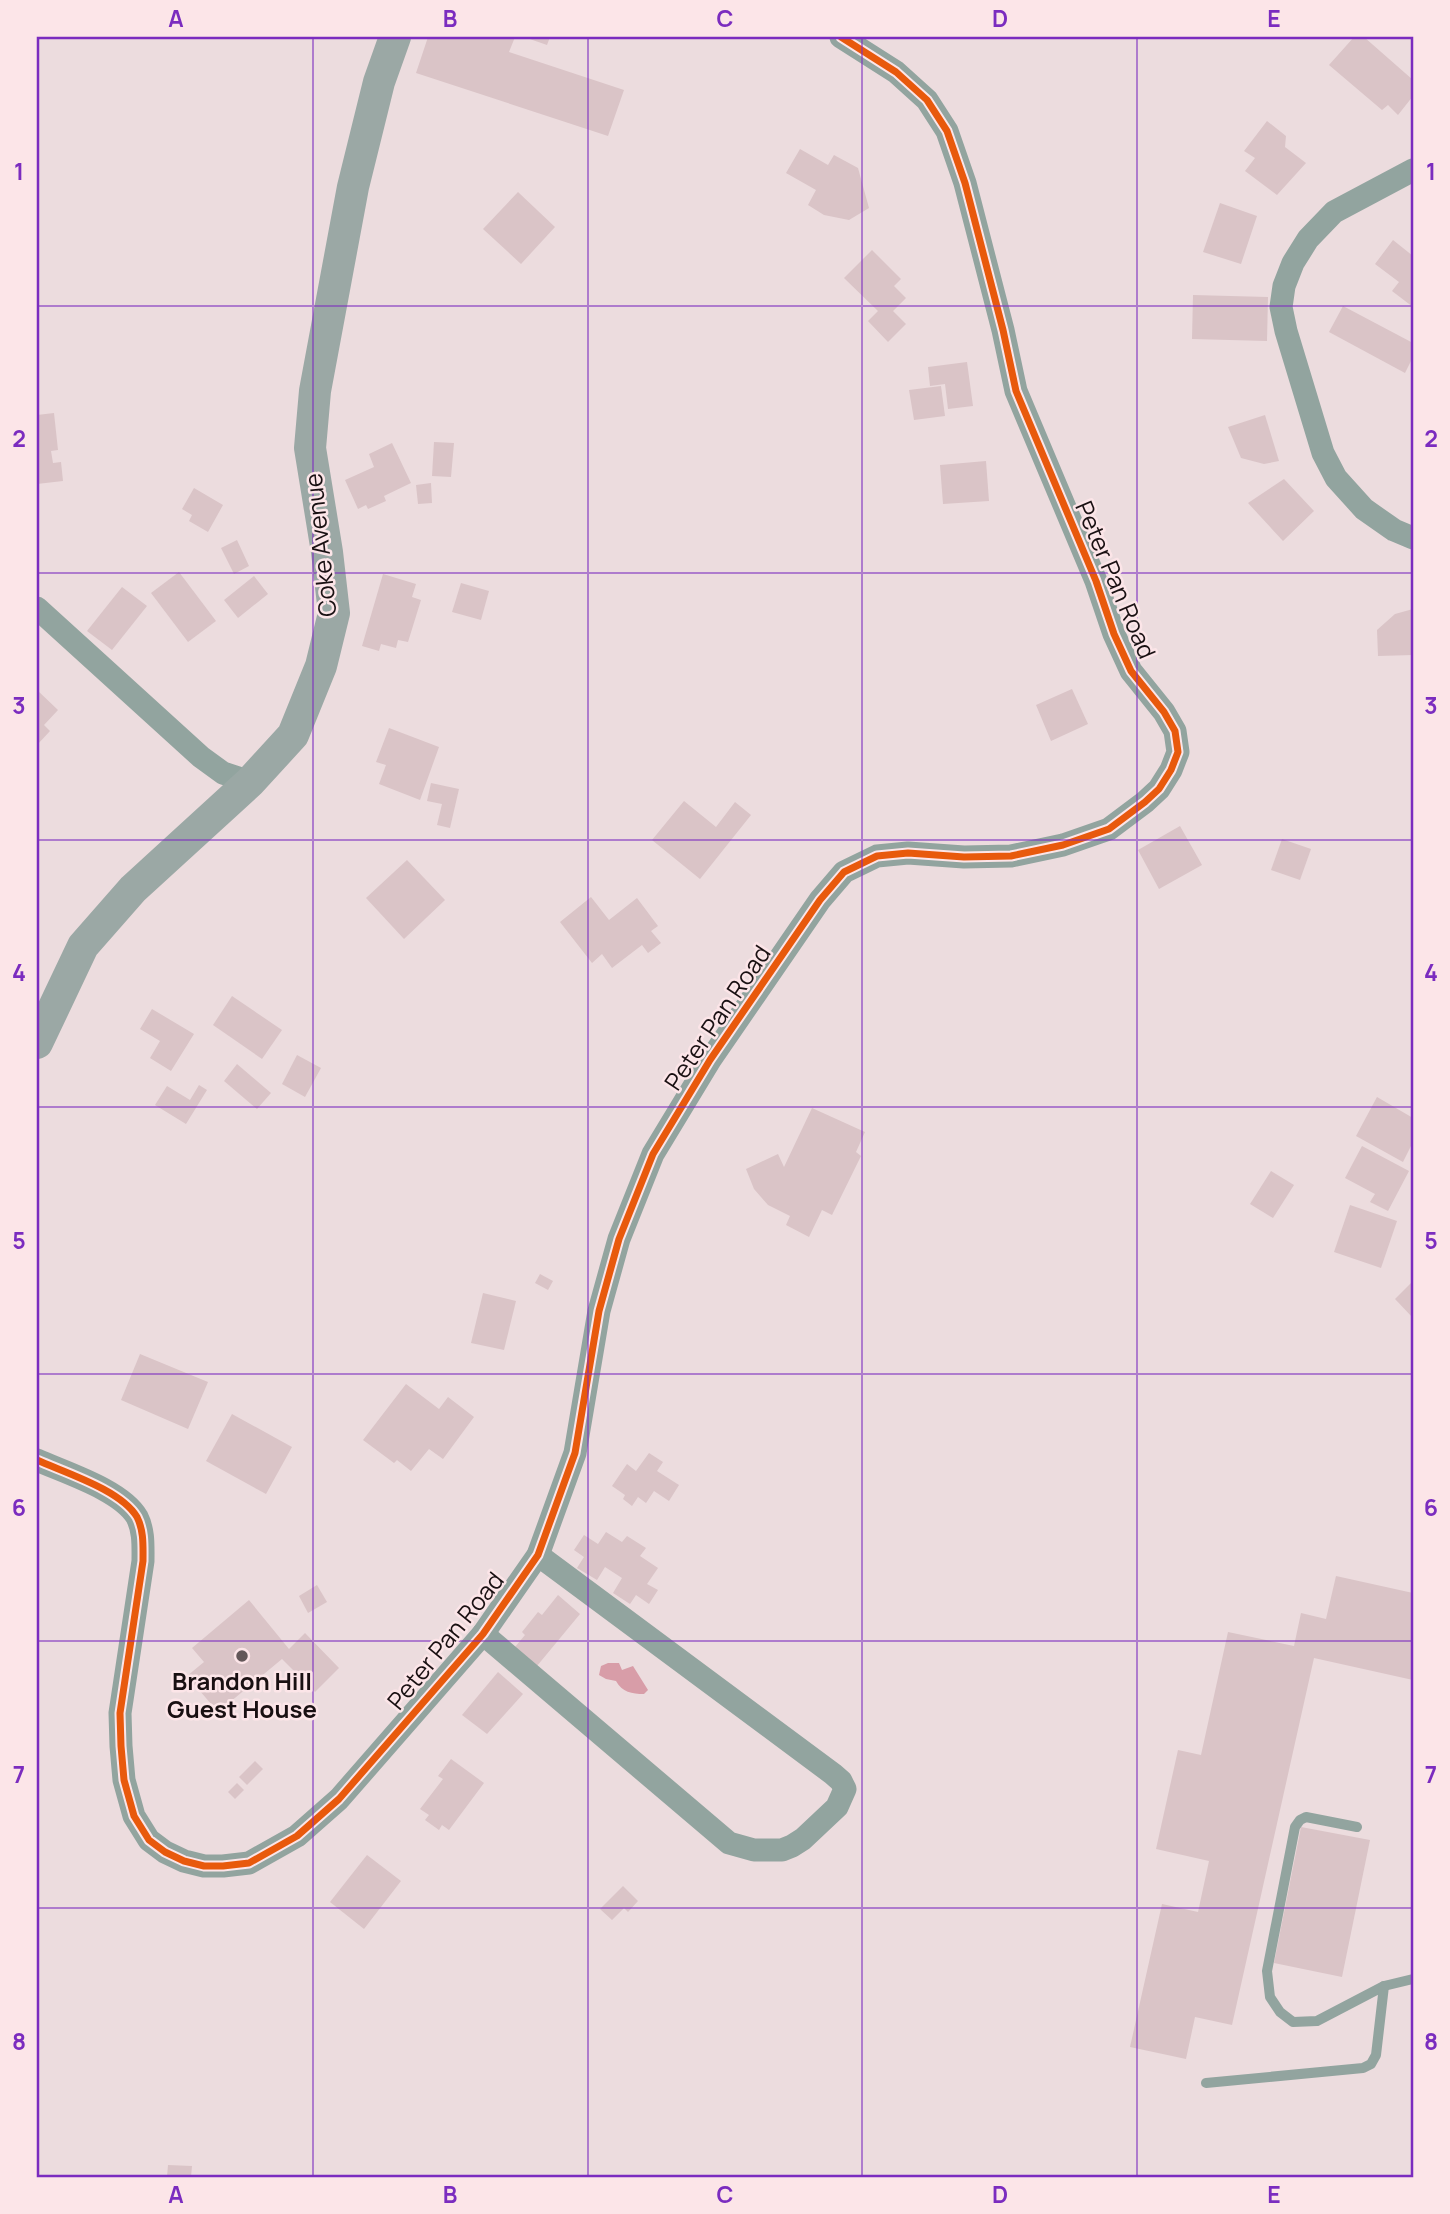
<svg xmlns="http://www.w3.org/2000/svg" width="1450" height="2214" viewBox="0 0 1450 2214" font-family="Manrope,sans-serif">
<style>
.water{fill:#d89da8}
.building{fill:#dac4c7}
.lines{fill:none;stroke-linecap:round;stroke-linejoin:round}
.lane{stroke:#92a49f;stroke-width:10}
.street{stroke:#92a49f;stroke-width:23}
.secondary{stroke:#9ba8a5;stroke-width:32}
.cycleway-casing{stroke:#fce5e8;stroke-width:11}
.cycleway{stroke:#e8590c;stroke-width:7}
.grid{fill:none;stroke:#7b2cbf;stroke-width:2;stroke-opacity:0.55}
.poi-dot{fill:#635759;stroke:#fce5e8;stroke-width:2.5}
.labels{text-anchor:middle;stroke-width:5;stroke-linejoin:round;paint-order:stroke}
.street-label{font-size:24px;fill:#191012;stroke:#fce5e8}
.poi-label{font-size:24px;font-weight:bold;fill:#191012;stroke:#fce5e8}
.neatline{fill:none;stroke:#7b2cbf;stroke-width:2.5}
.grid-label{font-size:23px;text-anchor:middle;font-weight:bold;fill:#7b2cbf}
</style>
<rect width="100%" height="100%" fill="#ecdcde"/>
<path class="water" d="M608,1663h11l3,7 11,-4 15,24 -4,4c-12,0 -22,-2 -28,-13l-10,-2 -7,-4 2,-9z"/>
<g class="building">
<polygon points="428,37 515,37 509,52 624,90 608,136 416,73"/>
<polygon points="524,37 550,37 547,45"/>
<polygon points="1354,37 1364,37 1413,80 1413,96 1398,115 1388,105 1382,110 1329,65"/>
<polygon points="1267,121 1286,136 1285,147 1306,163 1277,195 1245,171 1255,158 1244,151"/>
<polygon points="800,149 828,165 834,155 858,168 869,208 849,220 824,215 808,205 816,190 786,173"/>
<polygon points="518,192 555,227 521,264 483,229"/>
<polygon points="1220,203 1257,216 1241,264 1203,252"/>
<polygon points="1393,240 1413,256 1413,307 1392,291 1399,282 1375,264"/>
<polygon points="872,250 901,279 894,286 906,298 893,311 906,324 888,342 868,321 878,311 844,278"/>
<polygon points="1193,295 1268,297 1267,341 1192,339"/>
<polygon points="1343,306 1413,343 1413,357 1405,373 1329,332"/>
<polygon points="967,362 973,406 948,409 945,384 930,386 928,367"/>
<polygon points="941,386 945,416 914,420 909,390"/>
<polygon points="54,413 58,450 51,451 53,463 61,462 63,481 37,484 37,415"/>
<polygon points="1265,415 1279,461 1264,464 1241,458 1228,427"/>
<polygon points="434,442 454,443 451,477 432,476"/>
<polygon points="392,443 411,483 384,496 386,501 368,509 366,505 358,509 345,480 374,467 369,454"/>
<polygon points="986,461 989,501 943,504 940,465"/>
<polygon points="1284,479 1314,511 1283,541 1248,503"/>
<polygon points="431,483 432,503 418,504 416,485"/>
<polygon points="194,488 223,505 208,532 189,521 192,515 182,509"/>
<polygon points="237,540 249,566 234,574 221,548"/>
<polygon points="179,572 216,621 188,642 151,593"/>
<polygon points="383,574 416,584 412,597 421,600 408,642 398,640 396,648 381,644 379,651 362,646"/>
<polygon points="254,576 268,594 238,618 224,600"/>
<polygon points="461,583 489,591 481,620 452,612"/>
<polygon points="122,587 147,606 112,650 87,631"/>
<polygon points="1413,609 1413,655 1378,656 1377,630 1395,614"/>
<polygon points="1072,689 1088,724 1051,741 1036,705"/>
<polygon points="37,690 58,710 44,725 50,731 37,745"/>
<polygon points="389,728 439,747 420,800 379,784 386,765 376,762"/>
<polygon points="431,783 459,789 450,828 437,825 442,804 427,801"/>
<polygon points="684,801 716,827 735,802 751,815 700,879 652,840"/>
<polygon points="1180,826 1202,865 1159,889 1138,850"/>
<polygon points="1282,839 1311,849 1300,880 1271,870"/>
<polygon points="407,860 445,900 404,939 366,898"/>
<polygon points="591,897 609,920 637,898 658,926 651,931 661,943 648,953 642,945 612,968 602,954 592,963 560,922"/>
<polygon points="232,996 282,1030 262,1059 213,1025"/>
<polygon points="152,1009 194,1034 171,1071 150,1058 160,1041 140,1029"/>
<polygon points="297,1055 321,1068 305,1097 282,1084"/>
<polygon points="237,1064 271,1093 257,1109 224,1081"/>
<polygon points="199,1085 207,1090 186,1124 155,1105 167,1086 190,1100"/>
<polygon points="1377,1097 1413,1118 1413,1142 1403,1162 1356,1136"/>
<polygon points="812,1108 865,1132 856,1152 861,1156 832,1215 822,1210 809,1237 786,1225 790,1216 768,1205 754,1189 746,1169 778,1154 784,1167"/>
<polygon points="1362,1146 1409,1171 1388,1211 1370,1202 1375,1194 1345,1178"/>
<polygon points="1271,1171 1294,1185 1273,1218 1250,1204"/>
<polygon points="1350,1205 1397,1221 1381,1268 1334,1252"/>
<polygon points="540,1274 553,1281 548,1290 535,1283"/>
<polygon points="1413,1281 1413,1318 1395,1299"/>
<polygon points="483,1293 516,1301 504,1350 471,1343"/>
<polygon points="140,1354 208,1382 188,1429 121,1400"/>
<polygon points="406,1384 439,1409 448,1397 474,1417 443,1459 429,1449 411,1471 397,1460 394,1463 363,1440"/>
<polygon points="232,1414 292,1447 266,1494 206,1461"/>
<polygon points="649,1453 663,1462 657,1471 679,1485 669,1501 654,1491 646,1503 638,1497 632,1506 623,1499 625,1495 612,1486 627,1464 636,1471"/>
<polygon points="606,1532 622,1542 627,1536 646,1548 640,1556 658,1568 647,1584 658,1590 649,1604 636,1595 630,1604 613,1593 622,1578 605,1567 597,1580 577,1568 584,1557 574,1550 584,1535 598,1544"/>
<polygon points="1336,1576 1413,1593 1413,1680 1314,1658 1232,2025 1195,2017 1186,2059 1130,2047 1162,1904 1198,1912 1209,1861 1156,1849 1178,1750 1201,1755 1228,1632 1294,1646 1301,1613 1326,1619"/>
<polygon points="317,1585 327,1602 308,1613 299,1596"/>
<polygon points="558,1595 580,1614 532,1672 510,1653 525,1635 522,1632 538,1612 542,1615"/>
<polygon points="249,1600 289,1649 305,1633 339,1668 315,1692 282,1659 218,1712 187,1676 204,1662 192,1648"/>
<polygon points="498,1672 523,1694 487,1734 462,1715"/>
<polygon points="451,1759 484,1783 449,1830 442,1825 439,1830 425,1820 429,1815 420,1809 443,1779 438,1776"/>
<polygon points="255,1761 263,1769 247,1785 239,1777"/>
<polygon points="237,1783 244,1790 235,1799 228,1792"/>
<polygon points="1301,1827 1370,1840 1342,1977 1274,1963"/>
<polygon points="367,1855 401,1881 364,1929 330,1902"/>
<polygon points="623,1886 638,1901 628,1912 624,1908 612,1920 600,1909"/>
<polygon points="168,2165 192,2166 191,2177 167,2177"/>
</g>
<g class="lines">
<g class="lane">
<polyline points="1357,1827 1306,1817 1300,1820 1295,1827 1267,1971 1270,1997 1280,2012 1293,2022 1317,2021 1384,1986 1413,1979"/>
<polyline points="1206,2083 1363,2068 1371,2064 1376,2055 1384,1986"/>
</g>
<g class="street">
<polyline points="1413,170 1334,212 1308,239 1293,263 1284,286 1281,307 1286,331 1323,453 1336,478 1364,509 1394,530 1413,538"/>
<polyline points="37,608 201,757 223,773 250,782"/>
<path d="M37,1460c29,13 84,30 100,57 7,14 6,29 6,44l-23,152 1,33 3,34 10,36 15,24 16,12 19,9 20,5h19l26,-3 48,-27 42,-37 144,-165 55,-79 37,-102 24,-142 20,-72 34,-85 57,-94 110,-160 24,-28 33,-16 31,-3 56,4 47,-1 52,-11 46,-16 36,-27 14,-13 12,-19 7,-18 -3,-21 -11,-19 -33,-41 -17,-37 -18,-53 -80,-190 -13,-61 -38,-147 -18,-52 -20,-31 -31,-28 -55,-35"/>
<polyline points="483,1634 729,1843 754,1850 782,1850 792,1846 803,1839 837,1807 845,1789 841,1781 833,1774 538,1555"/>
</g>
<polyline class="secondary" points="37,1043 83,946 133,889 250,782 293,735 321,666 334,613 327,552 310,448 315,391 353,187 379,82 395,37"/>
<defs>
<path id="cycleway" d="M37,1460c29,13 84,30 100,57 7,14 6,29 6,44l-23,152 1,33 3,34 10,36 15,24 16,12 19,9 20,5h19l26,-3 48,-27 42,-37 144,-165 55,-79 37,-102 24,-142 20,-72 34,-85 57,-94 110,-160 24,-28 33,-16 31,-3 56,4 47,-1 52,-11 46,-16 36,-27 14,-13 12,-19 7,-18 -3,-21 -11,-19 -33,-41 -17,-37 -18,-53 -80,-190 -13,-61 -38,-147 -18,-52 -20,-31 -31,-28 -55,-35"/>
</defs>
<use href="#cycleway" class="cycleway-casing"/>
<use href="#cycleway" class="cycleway"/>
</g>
<path class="grid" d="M313,37v2140M588,37v2140M862,37v2140M1137,37v2140M37,306h1376M37,573h1376M37,840h1376M37,1107h1376M37,1374h1376M37,1641h1376M37,1908h1376"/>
<circle class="poi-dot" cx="242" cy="1656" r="7"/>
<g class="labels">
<g class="street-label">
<text transform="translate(321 545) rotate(-96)" y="8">Coke Avenue</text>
<text transform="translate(1115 580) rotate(67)" y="8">Peter Pan Road</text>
<text transform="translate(718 1018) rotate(-56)" y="8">Peter Pan Road</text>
<text transform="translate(446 1641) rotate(-51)" y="8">Peter Pan Road</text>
</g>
<g class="poi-label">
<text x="242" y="1690">Brandon Hill<tspan x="242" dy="28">Guest House</tspan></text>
</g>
</g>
<rect width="1450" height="2214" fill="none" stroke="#fce5e8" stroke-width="77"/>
<rect x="38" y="38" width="1374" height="2138" class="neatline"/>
<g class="grid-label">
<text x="176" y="27">A</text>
<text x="450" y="27">B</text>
<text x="725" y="27">C</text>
<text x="1000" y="27">D</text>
<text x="1274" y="27">E</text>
<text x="19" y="180">1</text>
<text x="1431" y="180">1</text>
<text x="19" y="447">2</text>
<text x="1431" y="447">2</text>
<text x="19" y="714">3</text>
<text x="1431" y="714">3</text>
<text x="19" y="981">4</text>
<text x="1431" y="981">4</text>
<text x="19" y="1249">5</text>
<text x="1431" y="1249">5</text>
<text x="19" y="1516">6</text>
<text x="1431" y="1516">6</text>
<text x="19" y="1783">7</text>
<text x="1431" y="1783">7</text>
<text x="19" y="2050">8</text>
<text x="1431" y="2050">8</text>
<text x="176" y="2203">A</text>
<text x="450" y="2203">B</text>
<text x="725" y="2203">C</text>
<text x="1000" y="2203">D</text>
<text x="1274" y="2203">E</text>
</g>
</svg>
